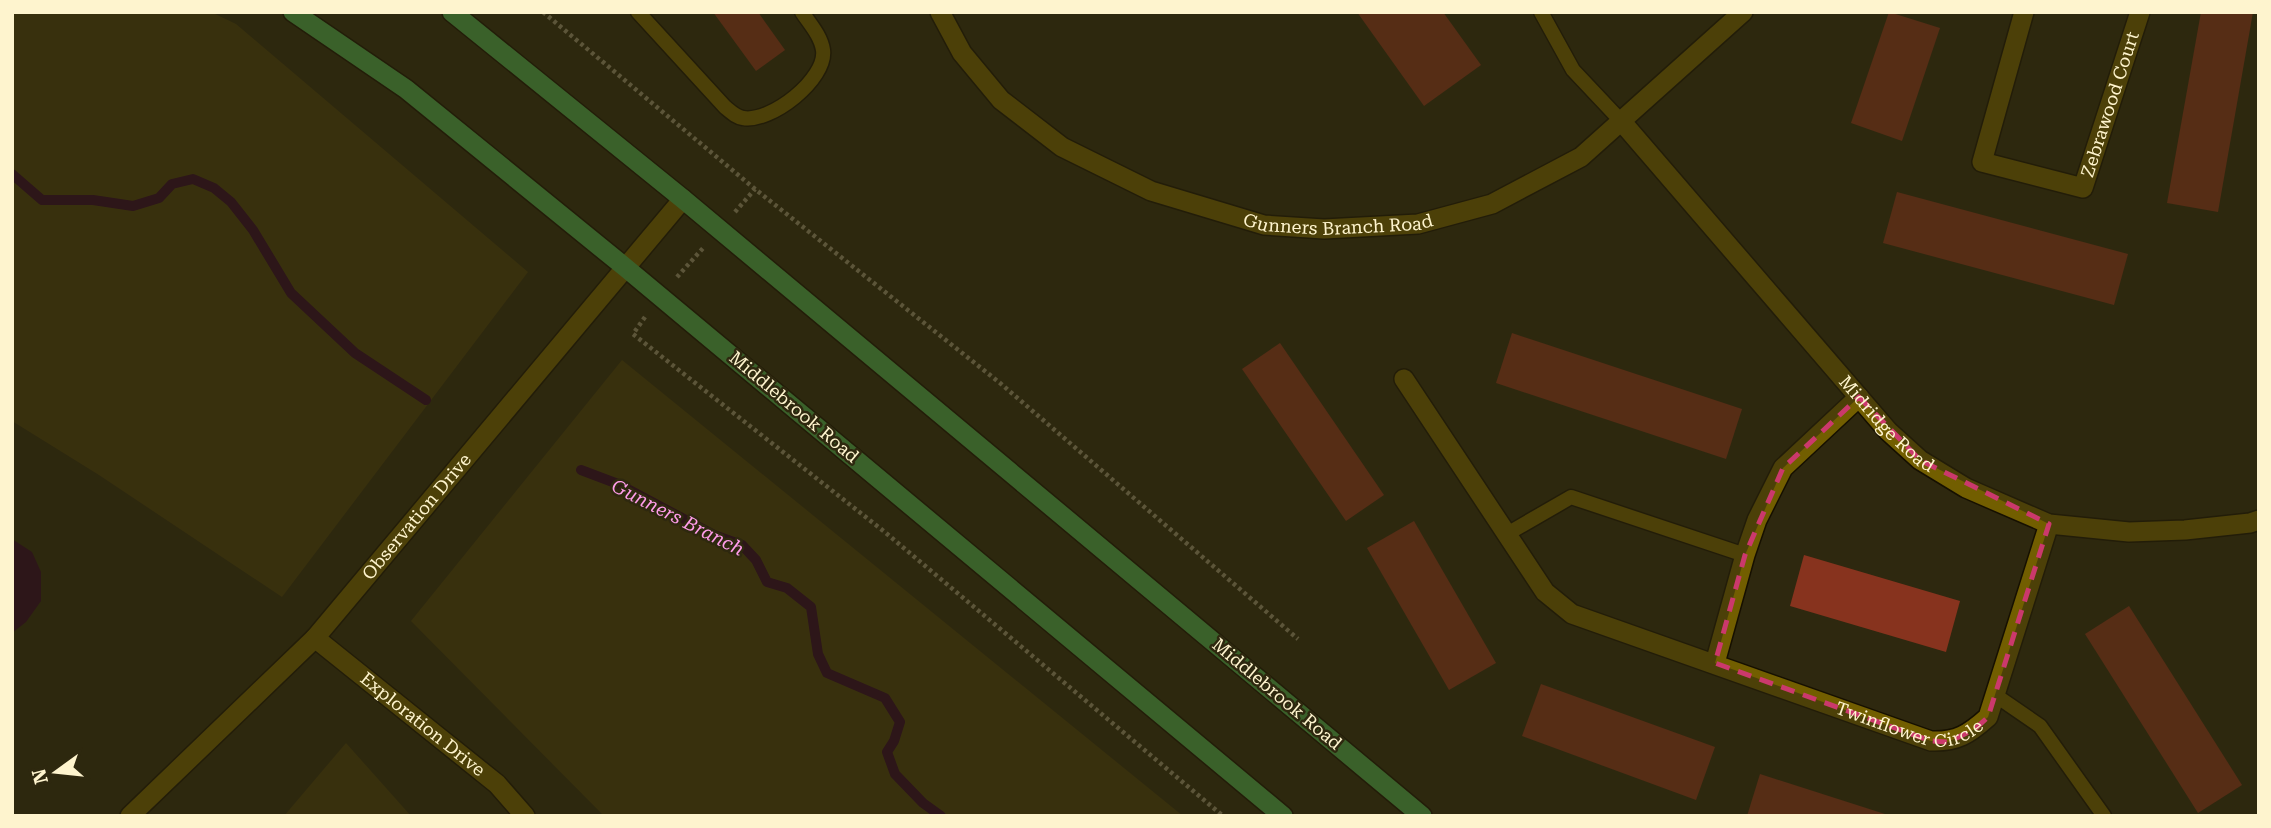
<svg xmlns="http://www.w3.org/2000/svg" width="2271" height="828" viewBox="0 0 2271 828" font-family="'Roboto Serif',serif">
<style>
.green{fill:#463b0d}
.water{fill:#2d0026}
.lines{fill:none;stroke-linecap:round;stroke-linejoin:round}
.stream{stroke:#2d0026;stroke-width:10}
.building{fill:#87331e}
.service-casing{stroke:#161000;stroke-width:17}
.minor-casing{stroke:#161000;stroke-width:22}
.tertiary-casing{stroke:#161000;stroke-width:22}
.primary-casing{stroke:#161000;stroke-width:22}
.path{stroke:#958d6e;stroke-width:4.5;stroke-dasharray:3.5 3.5;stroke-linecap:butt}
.service{stroke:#725e00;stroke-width:14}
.minor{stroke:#725e00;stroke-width:19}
.tertiary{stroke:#725e00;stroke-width:19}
.primary{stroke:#4aa64d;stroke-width:19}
.marked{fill:none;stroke:#cb396c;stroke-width:5;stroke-dasharray:14 9;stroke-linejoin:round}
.labels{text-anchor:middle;stroke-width:5;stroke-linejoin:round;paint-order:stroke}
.street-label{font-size:18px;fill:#fef4ce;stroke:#2e280f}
.water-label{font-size:19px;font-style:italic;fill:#fe9ce9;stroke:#2e280f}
</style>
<rect width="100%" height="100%" fill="#2e280f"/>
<g class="green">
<polygon points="12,12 211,12 236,24 528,272 282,597 99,475 12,421"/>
<polygon points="622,360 1183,816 604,816 411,621"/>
<polygon points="346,743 411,816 284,816"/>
</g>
<polygon class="water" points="12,539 32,552 41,572 41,601 26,622 12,633"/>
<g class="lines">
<g class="stream">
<polyline points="12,174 42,200 93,200 133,206 159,198 172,184 193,179 214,188 231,202 253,230 291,293 355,353 426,400"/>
<polyline points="581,470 618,484 714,535 742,545 756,560 767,582 787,588 811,607 818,654 827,673 885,698 900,722 894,741 887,752 895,774 923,803 941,816"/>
</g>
</g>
<g class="building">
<polygon points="713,12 758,12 785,50 756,71"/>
<polygon points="1357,12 1443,12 1481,65 1424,106"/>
<polygon points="1889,12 1940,28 1902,141 1851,123"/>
<polygon points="2201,12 2253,12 2218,212 2167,203"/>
<polygon points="1897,192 2128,254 2114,305 1883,243"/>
<polygon points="1512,333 1742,409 1726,459 1496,383"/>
<polygon points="1280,343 1384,495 1346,521 1242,369"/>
<polygon points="1414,521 1496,663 1449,690 1367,548"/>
<polygon points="1804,555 1960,601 1946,652 1790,606"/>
<polygon points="2129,606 2242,785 2198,813 2085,634"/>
<polygon points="1541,684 1715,747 1696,800 1522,736"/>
<polygon points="1760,774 1888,815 1887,816 1747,816"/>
</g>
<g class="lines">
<defs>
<g id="service">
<path d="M638,12l87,95c6,5 11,10 18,11 28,5 84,-39 80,-68 -2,-14 -13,-26 -21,-38"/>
<polyline points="1541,12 1573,70 1622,122"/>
<polyline points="1507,534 1571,497 1745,555"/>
<polyline points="1995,695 2040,726 2104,816"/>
</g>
<g id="minor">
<path id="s1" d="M940,12l22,41 39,47 61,47 89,44 113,34 60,4 94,-5 74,-20 89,-47 162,-145"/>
<path id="s2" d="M2024,12l-42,150 101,26 57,-176"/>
<path id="s3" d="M1622,122l266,309 32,29 46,28 83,36 80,8 56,-2 65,-7 9,-3"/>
<path id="s4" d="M1404,379l141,213 27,22 359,127c26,1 38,-7 57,-24l61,-193"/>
<path id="s5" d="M315,638l182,146 28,32"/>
<polyline points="1715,663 1745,555 1757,520 1783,468 1859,397"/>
</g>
<g id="tertiary">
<path id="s6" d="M130,816l185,-178 368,-439"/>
</g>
<g id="primary">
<polyline points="293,12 406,89 626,268 1283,816"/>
<polyline points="452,12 683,199 1422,816"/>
</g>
</defs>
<use href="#service" class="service-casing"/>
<use href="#minor" class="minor-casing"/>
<use href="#tertiary" class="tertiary-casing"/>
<use href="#primary" class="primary-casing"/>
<g class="path">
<polyline points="543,12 755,189 1000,383 1298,639"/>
<polyline points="735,212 755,189"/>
<polyline points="677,277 704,247"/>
<polyline points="645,317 633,334 886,533 1223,816"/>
</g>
<use href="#service" class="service"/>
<use href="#minor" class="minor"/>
<use href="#tertiary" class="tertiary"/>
<use href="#primary" class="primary"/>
</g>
<path d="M0 0H2271V828H0ZM1859,397l61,63 129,64 -61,193 -13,12 -27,13 -17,-1 -216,-78 30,-108 38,-87z" fill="#2e280f" fill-opacity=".55" fill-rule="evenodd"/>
<path class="marked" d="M1859,397l61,63 129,64 -61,193 -13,12 -27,13 -17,-1 -216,-78 30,-108 38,-87z"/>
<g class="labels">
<g class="street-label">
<text dy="6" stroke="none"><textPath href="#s2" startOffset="348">Zebrawood Court</textPath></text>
<text dy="6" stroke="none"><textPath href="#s1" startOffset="476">Gunners Branch Road</textPath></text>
<text transform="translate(794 407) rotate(40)" y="6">Middlebrook Road</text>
<text dy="6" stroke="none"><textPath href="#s3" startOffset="402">Midridge Road</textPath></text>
<text dy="6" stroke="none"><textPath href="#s6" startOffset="415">Observation Drive</textPath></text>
<text transform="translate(1277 694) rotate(40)" y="6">Middlebrook Road</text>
<text dy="6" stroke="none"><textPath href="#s4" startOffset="648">Twinflower Circle</textPath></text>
<text dy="6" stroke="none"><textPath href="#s5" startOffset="138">Exploration Drive</textPath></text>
</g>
<g class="water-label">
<text transform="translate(678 517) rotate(27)" y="7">Gunners Branch</text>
</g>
</g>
<rect width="2271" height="828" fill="none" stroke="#fef4ce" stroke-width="28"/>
<g transform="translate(56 772) rotate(255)" stroke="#2e280f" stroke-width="5" paint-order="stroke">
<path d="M0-5L12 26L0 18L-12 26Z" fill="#fef4ce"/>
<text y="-10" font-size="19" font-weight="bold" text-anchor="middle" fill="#fef4ce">N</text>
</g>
</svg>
